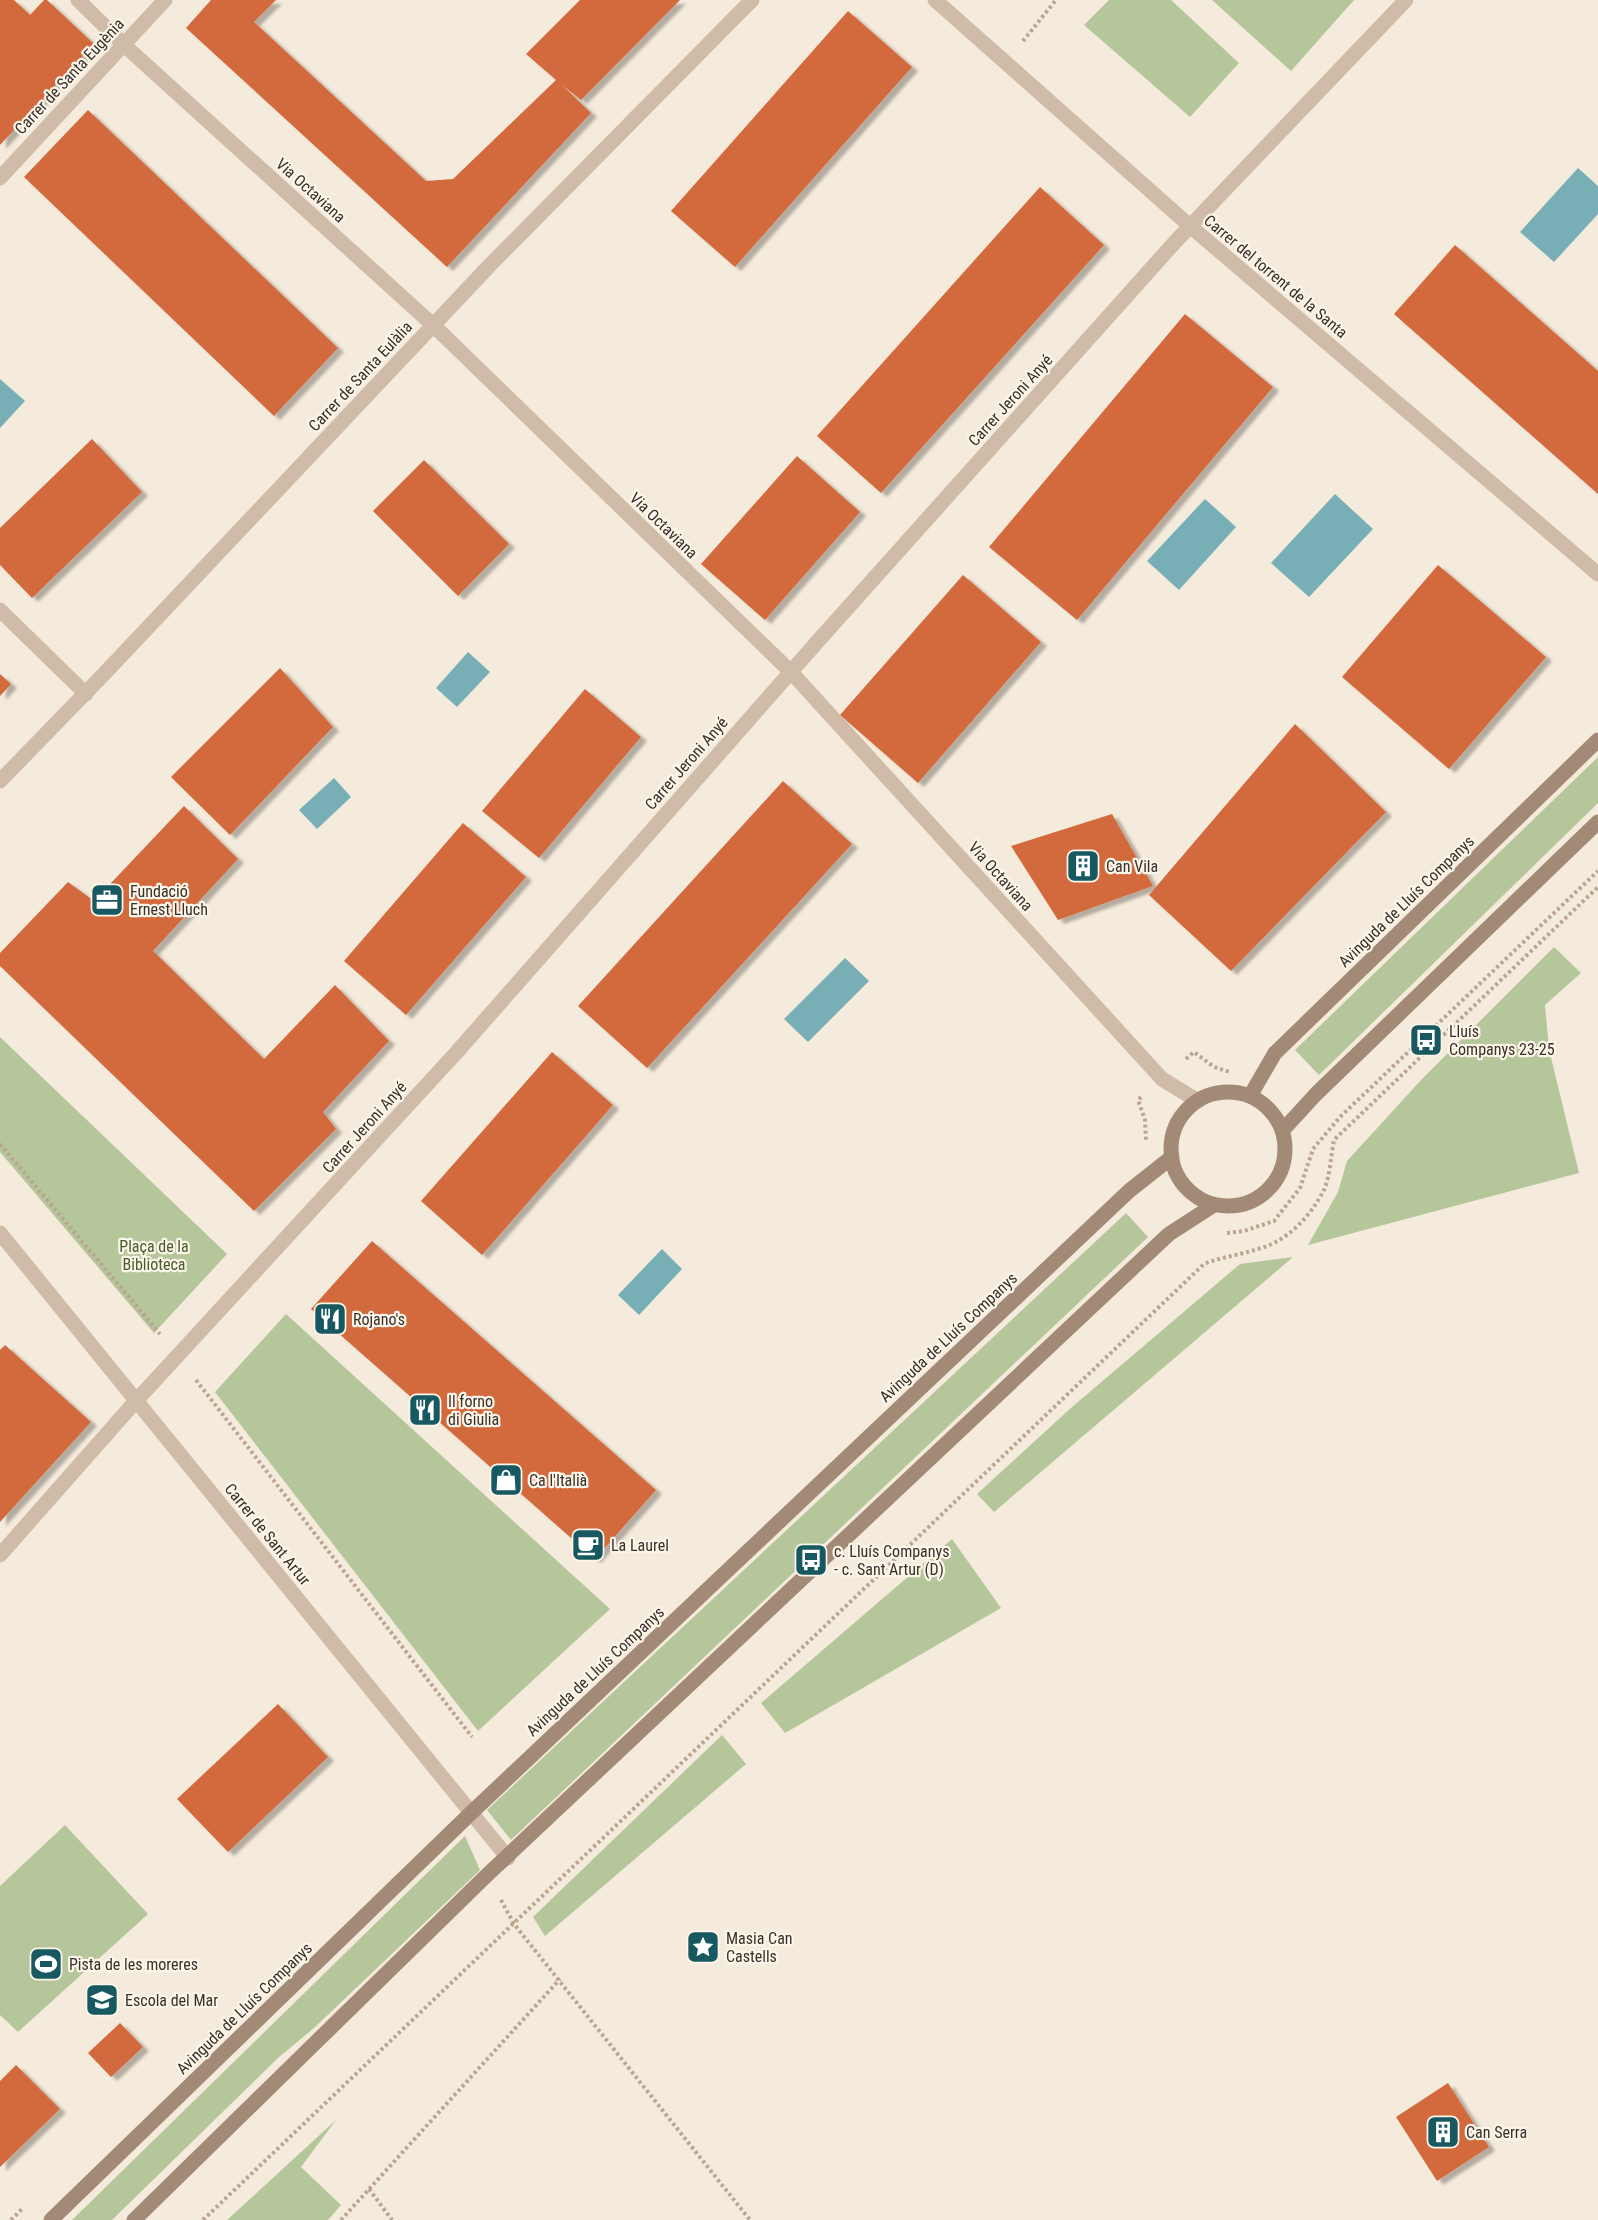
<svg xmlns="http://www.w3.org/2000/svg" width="1598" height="2220" viewBox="0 0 1598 2220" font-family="'Roboto Condensed',sans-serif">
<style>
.green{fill:#b5c69a}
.water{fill:#78afb6}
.building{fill:#d36a3c;filter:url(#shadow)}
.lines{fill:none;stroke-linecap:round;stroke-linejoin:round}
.path{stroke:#bba590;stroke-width:4;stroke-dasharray:3 3;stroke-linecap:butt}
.street{stroke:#cfbba7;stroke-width:15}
.secondary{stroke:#a38a77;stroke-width:15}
.labels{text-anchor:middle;stroke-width:4.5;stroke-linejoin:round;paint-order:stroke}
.street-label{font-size:16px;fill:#3a2f28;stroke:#fcf5ea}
.poi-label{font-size:16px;fill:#3a2f28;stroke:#fcf5ea;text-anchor:start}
.park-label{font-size:16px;fill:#465c29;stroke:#fcf5ea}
</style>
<defs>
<filter id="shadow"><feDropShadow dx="6" dy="4" stdDeviation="1.5" flood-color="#0004"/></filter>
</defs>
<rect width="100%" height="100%" fill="#f5ebdc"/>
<g class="green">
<polygon points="1109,0 1171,0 1239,63 1190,117 1084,25"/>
<polygon points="1212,0 1354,0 1291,71"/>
<polygon points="1598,757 1598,803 1319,1075 1295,1050"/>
<polygon points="1554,947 1581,973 1545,1005 1549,1049 1579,1173 1308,1245 1338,1192 1347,1161 1422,1079"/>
<polygon points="0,1037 227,1254 154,1333 0,1152"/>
<polygon points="1126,1213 1148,1237 511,1840 487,1810"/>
<polygon points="1293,1257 994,1512 977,1494 1072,1407 1240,1264"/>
<polygon points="286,1314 610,1609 478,1731 215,1392"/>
<polygon points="952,1539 1001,1608 785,1733 761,1703"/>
<polygon points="722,1735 746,1764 545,1936 533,1917"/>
<polygon points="65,1825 148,1914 18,2032 0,2015 0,1886"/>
<polygon points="465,1836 480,1870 314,2028 278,2058 112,2220 72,2220"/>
<polygon points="336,2120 301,2167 341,2205 328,2220 227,2220"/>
</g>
<g class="water">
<polygon points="1578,168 1598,186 1598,214 1554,262 1520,232"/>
<polygon points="0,379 25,401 0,428"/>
<polygon points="1335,494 1373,529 1309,597 1271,563"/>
<polygon points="1205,499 1236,527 1179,590 1147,561"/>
<polygon points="468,652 490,672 457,707 436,688"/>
<polygon points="334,778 351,797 317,829 299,810"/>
<polygon points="845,958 869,981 808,1042 784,1019"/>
<polygon points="662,1249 682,1269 639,1315 618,1295"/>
</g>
<g class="building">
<polygon points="0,0 14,0 30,15 44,0 47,0 94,44 0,145"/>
<polygon points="211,0 276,0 254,22 426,181 453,179 556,80 526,54 580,0 680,0 581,100 561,84 591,113 447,267 186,28"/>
<polygon points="848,11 912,67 735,267 671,211"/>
<polygon points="88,110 338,348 274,416 24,177"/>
<polygon points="1040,187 1104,245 881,493 817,436"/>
<polygon points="1455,245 1598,371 1598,494 1394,314"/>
<polygon points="1185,314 1273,387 1077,620 989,547"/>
<polygon points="92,439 142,492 32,598 0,565 0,528"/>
<polygon points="797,456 860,512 765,620 701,564"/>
<polygon points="424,460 509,544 458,596 373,511"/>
<polygon points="1438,565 1546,657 1449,769 1342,677"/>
<polygon points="963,575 1041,642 918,783 840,715"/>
<polygon points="280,668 333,727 230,835 171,777"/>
<polygon points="0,674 11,684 0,696"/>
<polygon points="585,689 641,737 539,858 482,811"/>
<polygon points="1295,724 1386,812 1231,971 1149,895"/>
<polygon points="783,781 852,844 647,1068 578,1006"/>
<polygon points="184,806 238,859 153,951 264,1059 335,985 389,1041 323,1112 336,1129 254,1211 0,966 0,953 68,882 94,901"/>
<polygon points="1112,814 1153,886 1058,920 1011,846"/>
<polygon points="463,823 526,877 406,1015 344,961"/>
<polygon points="552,1052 613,1105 482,1255 421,1201"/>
<polygon points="372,1241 656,1490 595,1559 311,1309"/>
<polygon points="5,1345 91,1422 0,1522 0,1350"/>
<polygon points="278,1704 328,1757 228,1852 177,1799"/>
<polygon points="120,2023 143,2047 111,2077 88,2053"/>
<polygon points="16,2065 60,2109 0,2167 0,2081"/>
<polygon points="1448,2083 1489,2147 1437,2181 1396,2117"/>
</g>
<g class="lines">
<g class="path">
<polyline points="1023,41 1056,0"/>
<polyline points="1186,1059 1194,1052 1214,1067 1230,1072"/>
<polyline points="1141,1097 1138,1100 1145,1120 1146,1141"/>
<polyline points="0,1144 160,1334"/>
<polyline points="1227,1233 1244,1231 1274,1221 1300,1188 1313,1149 1340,1117 1598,871"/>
<polyline points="196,1380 472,1737"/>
<polyline points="501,1900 514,1924 750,2220"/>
<polyline points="369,2189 392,2220"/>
<polyline points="11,2220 23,2208"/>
<path d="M203,2220l1001,-956c20,-8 37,-9 57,-16 28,-8 50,-33 63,-58 6,-14 7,-35 10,-50l264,-253"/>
<polyline points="341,2220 560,1979"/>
</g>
<g class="street">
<polyline points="78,0 123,44 433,325 791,672 1162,1079 1198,1101"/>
<polyline points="935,0 1190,226 1598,574"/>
<polyline points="0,178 165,0"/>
<polyline points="0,610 86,694"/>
<polyline points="0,781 104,674 490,265 752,0"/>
<polyline points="0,1233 508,1858"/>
<polyline points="0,1555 135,1402 456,1053 818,641 1175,242 1406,0"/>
</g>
<g class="secondary">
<circle cx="1228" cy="1149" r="57"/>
<polyline points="1250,1096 1275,1053 1598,740"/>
<polyline points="1283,1130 1316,1094 1598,822"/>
<polyline points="51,2220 472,1812 1129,1191 1172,1157"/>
<polyline points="134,2220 486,1876 1169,1234 1214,1205"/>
</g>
</g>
<defs>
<symbol id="building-square" viewBox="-11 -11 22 22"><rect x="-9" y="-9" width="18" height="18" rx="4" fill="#185861" stroke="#fcf5ea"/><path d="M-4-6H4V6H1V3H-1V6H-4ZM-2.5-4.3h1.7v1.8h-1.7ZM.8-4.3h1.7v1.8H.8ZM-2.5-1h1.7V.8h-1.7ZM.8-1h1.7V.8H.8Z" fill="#fff"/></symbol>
<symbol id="office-square" viewBox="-11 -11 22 22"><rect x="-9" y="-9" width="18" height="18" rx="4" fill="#185861" stroke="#fcf5ea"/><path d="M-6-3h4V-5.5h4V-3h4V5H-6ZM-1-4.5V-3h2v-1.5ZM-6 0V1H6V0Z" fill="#fff"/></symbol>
<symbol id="bus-square" viewBox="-11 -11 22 22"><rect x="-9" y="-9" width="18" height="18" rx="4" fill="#185861" stroke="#fcf5ea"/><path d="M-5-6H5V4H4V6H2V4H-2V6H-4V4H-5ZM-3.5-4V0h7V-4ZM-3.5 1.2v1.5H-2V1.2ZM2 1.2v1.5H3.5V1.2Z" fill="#fff"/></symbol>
<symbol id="restaurant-square" viewBox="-11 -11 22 22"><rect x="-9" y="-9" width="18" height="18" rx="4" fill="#185861" stroke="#fcf5ea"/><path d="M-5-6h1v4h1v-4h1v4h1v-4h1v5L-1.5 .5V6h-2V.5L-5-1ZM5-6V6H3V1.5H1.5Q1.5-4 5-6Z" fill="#fff"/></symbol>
<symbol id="shop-square" viewBox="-11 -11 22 22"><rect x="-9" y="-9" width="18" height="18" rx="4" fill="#185861" stroke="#fcf5ea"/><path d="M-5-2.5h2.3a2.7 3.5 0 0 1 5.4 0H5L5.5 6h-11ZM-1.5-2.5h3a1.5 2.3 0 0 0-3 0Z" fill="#fff"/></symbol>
<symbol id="cafe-square" viewBox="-11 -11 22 22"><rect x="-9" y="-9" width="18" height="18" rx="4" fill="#185861" stroke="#fcf5ea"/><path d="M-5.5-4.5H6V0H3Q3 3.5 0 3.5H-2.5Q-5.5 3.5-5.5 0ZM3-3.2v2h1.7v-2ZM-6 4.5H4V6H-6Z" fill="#fff"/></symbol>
<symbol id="sight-square" viewBox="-11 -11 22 22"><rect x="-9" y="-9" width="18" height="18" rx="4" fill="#185861" stroke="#fcf5ea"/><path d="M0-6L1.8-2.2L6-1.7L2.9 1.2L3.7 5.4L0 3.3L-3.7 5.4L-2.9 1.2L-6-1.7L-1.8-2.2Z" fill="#fff"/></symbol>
<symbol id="stadium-square" viewBox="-11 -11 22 22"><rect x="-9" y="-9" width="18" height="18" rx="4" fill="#185861" stroke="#fcf5ea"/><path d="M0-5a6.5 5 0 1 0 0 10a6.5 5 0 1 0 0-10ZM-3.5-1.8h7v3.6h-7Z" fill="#fff"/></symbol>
<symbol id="school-square" viewBox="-11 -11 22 22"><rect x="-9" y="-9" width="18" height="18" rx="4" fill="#185861" stroke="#fcf5ea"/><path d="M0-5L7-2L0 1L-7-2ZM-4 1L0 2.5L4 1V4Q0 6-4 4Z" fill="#fff"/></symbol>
</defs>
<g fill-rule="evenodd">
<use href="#building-square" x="1064" y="847" width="38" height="38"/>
<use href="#office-square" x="88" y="881" width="38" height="38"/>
<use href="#bus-square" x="1407" y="1021" width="38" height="38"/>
<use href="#restaurant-square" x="311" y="1300" width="38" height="38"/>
<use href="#restaurant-square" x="406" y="1391" width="38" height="38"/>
<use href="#shop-square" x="487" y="1461" width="38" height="38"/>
<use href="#cafe-square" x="569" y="1526" width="38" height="38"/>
<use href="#bus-square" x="792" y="1541" width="38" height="38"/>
<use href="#sight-square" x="684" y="1928" width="38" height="38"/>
<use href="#stadium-square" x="27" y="1945" width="38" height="38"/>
<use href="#school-square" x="83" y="1981" width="38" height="38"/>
<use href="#building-square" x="1424" y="2113" width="38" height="38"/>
</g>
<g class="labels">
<g class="street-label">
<text transform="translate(69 76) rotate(-47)" y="6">Carrer de Santa Eugènia</text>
<text transform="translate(311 190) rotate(42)" y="6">Via Octaviana</text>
<text transform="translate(1276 276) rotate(40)" y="6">Carrer del torrent de la Santa</text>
<text transform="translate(360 376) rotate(-47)" y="6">Carrer de Santa Eulàlia</text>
<text transform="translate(1010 400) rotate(-48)" y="6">Carrer Jeroni Anyé</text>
<text transform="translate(664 525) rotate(44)" y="6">Via Octaviana</text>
<text transform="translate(686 763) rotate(-49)" y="6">Carrer Jeroni Anyé</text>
<text transform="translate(1001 876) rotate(48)" y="6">Via Octaviana</text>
<text transform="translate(1406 901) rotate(-44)" y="6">Avinguda de Lluís Companys</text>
<text transform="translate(364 1127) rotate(-48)" y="6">Carrer Jeroni Anyé</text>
<text transform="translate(948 1337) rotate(-43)" y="6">Avinguda de Lluís Companys</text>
<text transform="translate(268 1534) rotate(51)" y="6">Carrer de Sant Artur</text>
<text transform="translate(595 1671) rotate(-43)" y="6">Avinguda de Lluís Companys</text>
<text transform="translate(244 2008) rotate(-44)" y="6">Avinguda de Lluís Companys</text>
</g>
<g class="poi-label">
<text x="1106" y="872">Can Vila</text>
<text x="130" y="897">Fundació<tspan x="130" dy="18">Ernest Lluch</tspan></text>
<text x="1449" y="1037">Lluís<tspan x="1449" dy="18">Companys 23-25</tspan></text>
<text x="353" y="1325">Rojano's</text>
<text x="448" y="1407">Il forno<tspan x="448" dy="18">di Giulia</tspan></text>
<text x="529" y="1486">Ca l'Italià</text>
<text x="611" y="1551">La Laurel</text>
<text x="834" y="1557">c. Lluís Companys<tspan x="834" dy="18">- c. Sant Artur (D)</tspan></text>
<text x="726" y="1944">Masia Can<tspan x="726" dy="18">Castells</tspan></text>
<text x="69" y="1970">Pista de les moreres</text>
<text x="125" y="2006">Escola del Mar</text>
<text x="1466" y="2138">Can Serra</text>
</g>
<g class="park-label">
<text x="154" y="1252">Plaça de la<tspan x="154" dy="18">Biblioteca</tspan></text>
</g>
</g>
</svg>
